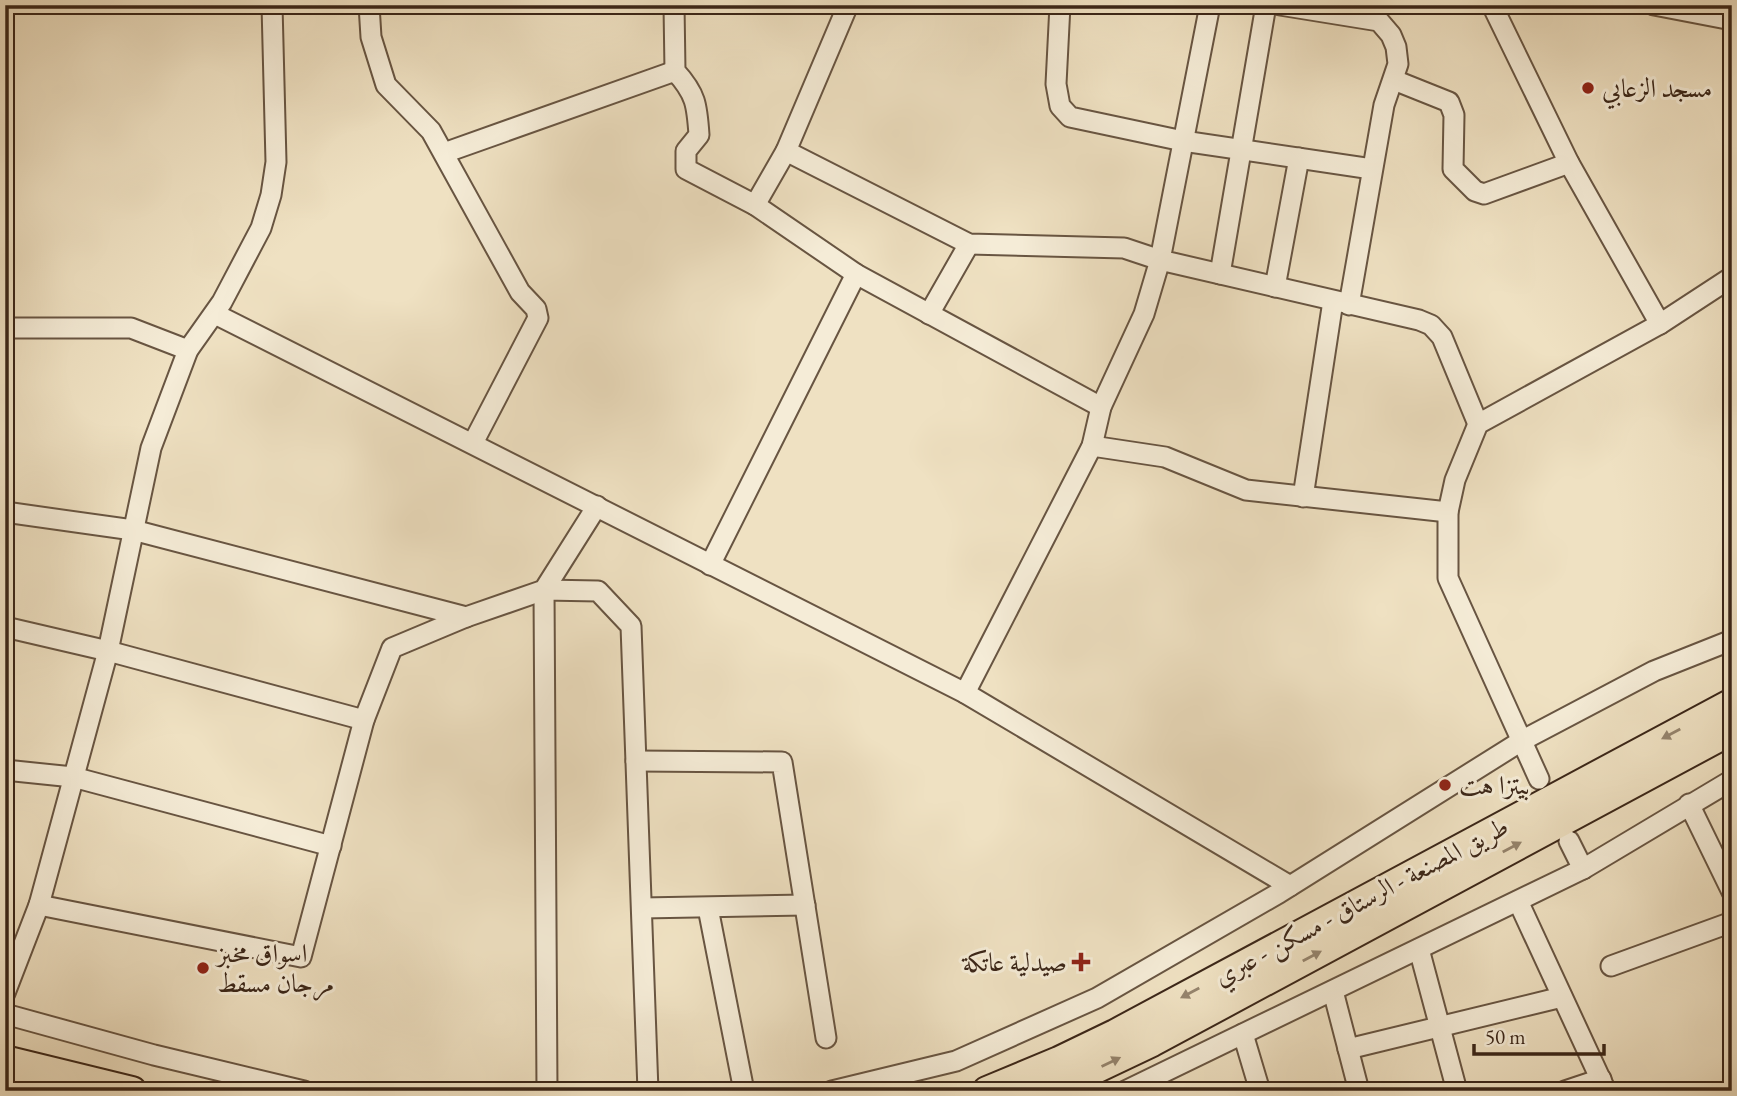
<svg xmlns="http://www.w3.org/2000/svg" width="1737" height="1096" viewBox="0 0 1737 1096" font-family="'EB Garamond',Amiri,serif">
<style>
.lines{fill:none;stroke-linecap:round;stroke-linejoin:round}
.minor-casing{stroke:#685542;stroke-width:23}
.highway-casing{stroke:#3b2618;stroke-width:32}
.minor{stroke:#f5ecd7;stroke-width:19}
.highway{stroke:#efe1c2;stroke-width:28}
.oneway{fill:#95846d}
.poi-dot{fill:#8f2418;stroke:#f5ecd7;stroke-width:2.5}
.labels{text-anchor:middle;stroke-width:6;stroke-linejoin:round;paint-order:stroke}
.poi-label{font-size:26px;fill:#3b2618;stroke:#f5ecd7;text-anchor:start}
.street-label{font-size:26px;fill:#3b2618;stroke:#f5ecd7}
</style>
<rect width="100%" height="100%" fill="#efe1c2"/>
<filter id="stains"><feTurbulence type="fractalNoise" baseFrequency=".00286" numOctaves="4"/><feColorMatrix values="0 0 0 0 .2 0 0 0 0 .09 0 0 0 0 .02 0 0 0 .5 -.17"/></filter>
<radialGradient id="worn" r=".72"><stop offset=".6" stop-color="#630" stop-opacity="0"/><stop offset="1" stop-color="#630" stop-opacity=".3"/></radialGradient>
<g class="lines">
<defs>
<g id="minor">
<polyline points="369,5 371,37 386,85 431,131 520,292 536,309 538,318 473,443"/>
<path d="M674,5l1,66c21,23 22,34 24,64l-13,16v18l69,36 101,69 245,133"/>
<polyline points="1060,5 1056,84 1060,106 1070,117 1183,141 1372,169"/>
<polyline points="1210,5 1160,260 1419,320 1431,325 1442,337 1478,424"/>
<polyline points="1280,5 1379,21 1391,35 1396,47 1398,64 1384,105 1349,305"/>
<polyline points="1492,5 1569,163 1660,324 1478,424 1455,480 1448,512 1448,578 1539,779"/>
<polyline points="1654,5 1732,20"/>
<polyline points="1394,80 1449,102 1454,115 1453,169 1475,191 1484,194 1569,163"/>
<polyline points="786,151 969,244 1124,248 1160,260 1144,314 1101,407 1092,446 965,693"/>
<polyline points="444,153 675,71"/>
<polyline points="755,205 786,151 848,5"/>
<polyline points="1220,274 1266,5"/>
<polyline points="1275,287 1299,158"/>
<polyline points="215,314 965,693 1290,886"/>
<polyline points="929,314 969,244"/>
<polyline points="1660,324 1732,277"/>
<polyline points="5,328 131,328 188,350"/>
<polyline points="1092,446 1165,457 1246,490 1448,512"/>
<polyline points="1303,497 1333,301"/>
<polyline points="5,512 133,530 466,617"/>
<polyline points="710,565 856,274"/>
<polyline points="5,627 108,651 364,720"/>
<polyline points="636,761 782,762 826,1038"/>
<polyline points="5,770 73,777 331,846"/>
<polyline points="1689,804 1732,892"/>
<polyline points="1569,841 1583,869"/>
<polyline points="1518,901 1606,1091"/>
<polyline points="39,905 301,957 364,720 392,648 466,617 544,590 597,506"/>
<polyline points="642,908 805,905"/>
<polyline points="708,908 744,1091"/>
<polyline points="1419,949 1457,1091"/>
<polyline points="1611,966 1732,922"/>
<polyline points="1333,991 1359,1091"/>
<polyline points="5,993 39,905 108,651 151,448 188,350 222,302 261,228 271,195 276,162 272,5"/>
<polyline points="5,1014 154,1055 304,1091"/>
<polyline points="1243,1034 1260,1091"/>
<polyline points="1348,1049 1562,997"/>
<polyline points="547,1091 544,590 598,591 631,626 648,1091"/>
<polyline points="832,1091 956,1061 1097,998 1279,893 1523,740 1654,671 1732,640"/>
<polyline points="1125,1091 1583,869 1732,780"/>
<polyline points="1565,1091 1601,1079"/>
</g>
<g id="highway">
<polyline points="5,1060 132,1091"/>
<polyline points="5,1086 25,1091"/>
<polyline points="987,1091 1059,1061 1115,1034 1732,703"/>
<polyline points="1049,1091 1152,1042 1732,730"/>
</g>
</defs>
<use href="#minor" class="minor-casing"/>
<use href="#highway" class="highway-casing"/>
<use href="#minor" class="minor"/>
<use href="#highway" class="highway"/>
</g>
<defs><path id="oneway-solid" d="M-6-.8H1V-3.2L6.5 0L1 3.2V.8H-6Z" transform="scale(1.75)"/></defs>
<g class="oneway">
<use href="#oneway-solid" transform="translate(1671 734) rotate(152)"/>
<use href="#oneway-solid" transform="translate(1512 847) rotate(-28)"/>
<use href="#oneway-solid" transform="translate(1312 956) rotate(-28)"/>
<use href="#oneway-solid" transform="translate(1190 993) rotate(152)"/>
<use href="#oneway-solid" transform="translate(1111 1062) rotate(-26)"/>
</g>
<g class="poi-dot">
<circle cx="1588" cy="88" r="7"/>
<circle cx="1445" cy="785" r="7"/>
<path d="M1077.5 951.5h7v7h7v7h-7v7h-7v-7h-7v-7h7z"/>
<circle cx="203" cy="968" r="7"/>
</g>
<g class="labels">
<g class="poi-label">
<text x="1602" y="97">مسجد الزعابي</text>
<text x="1459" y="794">بيتزا هت</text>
<text x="217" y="962">اسواق مخبز<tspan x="217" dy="30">مرجان مسقط</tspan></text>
<text x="1067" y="971" text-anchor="end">صيدلية عاتكة</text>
</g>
<g class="street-label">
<text transform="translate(1361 901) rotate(-28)" y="9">طريق المصنعة - الرستاق - مسكن - عبري</text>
</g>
</g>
<rect width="1737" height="1096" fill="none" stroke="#efe1c2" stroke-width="28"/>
<rect x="7" y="7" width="1723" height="1082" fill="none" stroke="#3b2618" stroke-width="3.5"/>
<rect x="14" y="14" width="1709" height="1068" fill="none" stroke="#3b2618" stroke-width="2"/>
<path d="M1474 1044v10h130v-10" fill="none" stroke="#3b2618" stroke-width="3.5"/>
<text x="1485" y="1044" font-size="21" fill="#3b2618" stroke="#f5ecd7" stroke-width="5" paint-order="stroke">50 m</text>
<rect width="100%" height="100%" filter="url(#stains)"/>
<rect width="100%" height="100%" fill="url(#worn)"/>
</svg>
